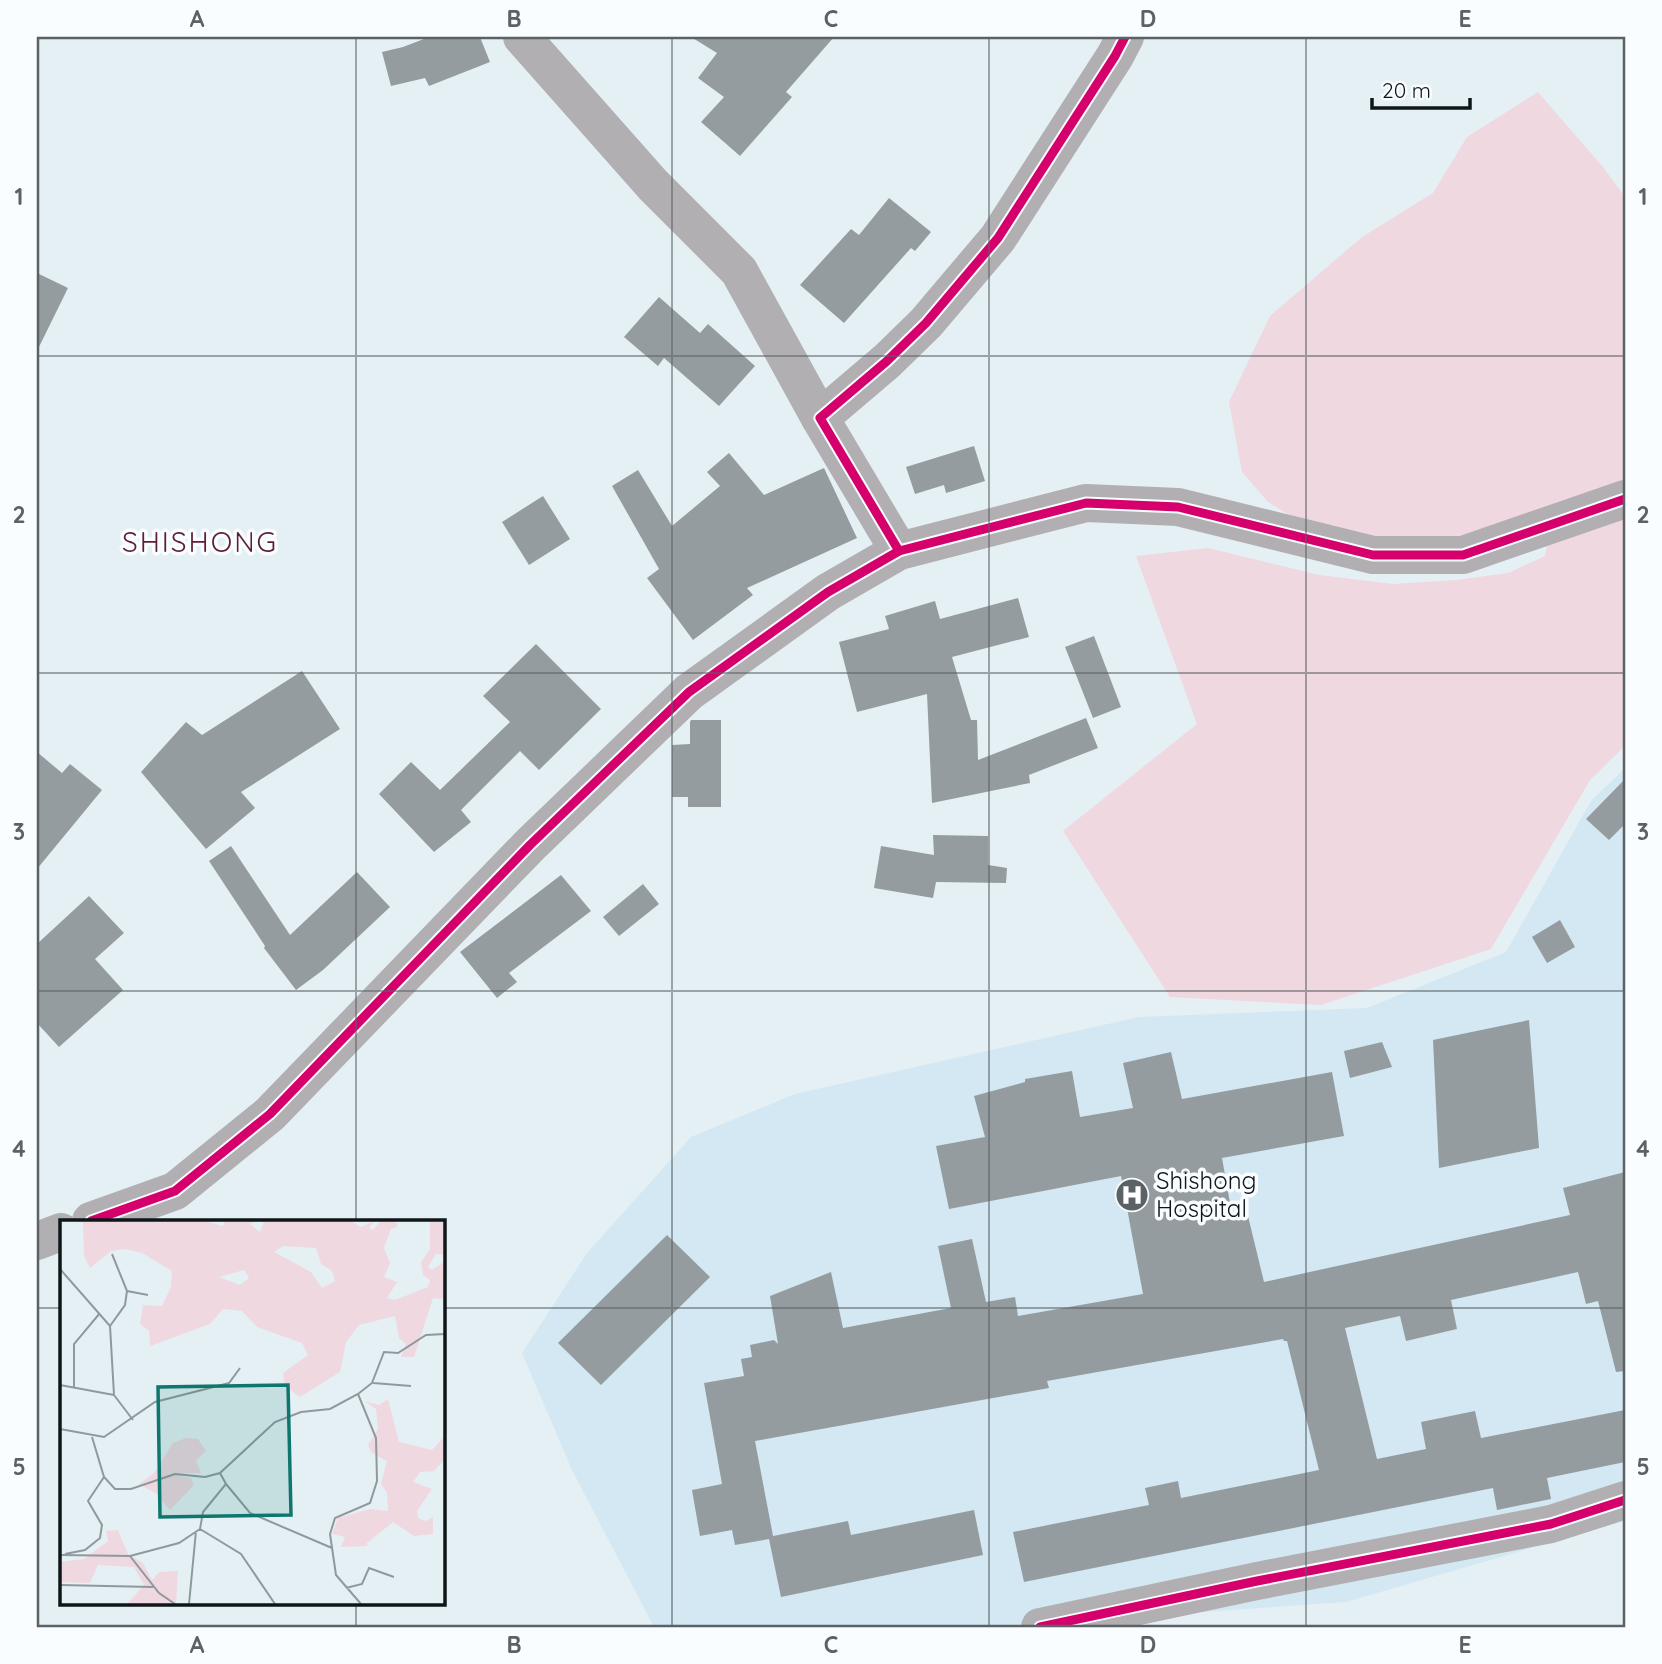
<svg xmlns="http://www.w3.org/2000/svg" width="1662" height="1664" viewBox="0 0 1662 1664" font-family="Quicksand,sans-serif">
<style>
.built{fill:#d3e8f2}
.green{fill:#efd8e0}
.building{fill:#949ca0}
.lines{fill:none;stroke-linecap:round;stroke-linejoin:round}
.minor{stroke:#b1afb1;stroke-width:38}
.cycleway-casing{stroke:#f9fdff;stroke-width:13}
.cycleway{stroke:#d6006c;stroke-width:9}
.grid{fill:none;stroke:#5a6266;stroke-width:2;stroke-opacity:0.55}
.labels{text-anchor:middle;stroke-width:7;stroke-linejoin:round;paint-order:stroke}
.poi-label{font-size:24px;fill:#0f1619;stroke:#f9fdff;text-anchor:start}
.quarter-label{font-size:28px;letter-spacing:2px;fill:#5f1b30;stroke:#f9fdff}
.inset-road{fill:none;stroke:#8f999d;stroke-width:2}
.view{fill:#0f766e;fill-opacity:0.15;stroke:#0f766e;stroke-width:3.5}
.inset-edge{fill:none;stroke:#0f1619;stroke-width:3.5}
.neatline{fill:none;stroke:#5a6266;stroke-width:2.5}
.grid-label{font-size:23px;text-anchor:middle;font-weight:bold;fill:#5a6266}
</style>
<rect width="100%" height="100%" fill="#e5f0f5"/>
<polygon class="built" points="1625,768 1625,1521 1346,1602 986,1627 654,1627 572,1470 522,1353 587,1253 691,1137 795,1094 1139,1017 1367,1008 1506,952 1591,801"/>
<polygon class="green" points="1538,92 1603,167 1625,197 1625,746 1590,780 1491,949 1321,1005 1170,997 1063,831 1197,724 1136,556 1208,548 1319,575 1393,584 1456,580 1508,573 1545,556 1554,511 1440,549 1312,529 1268,502 1242,472 1229,402 1270,316 1362,237 1433,193 1467,137"/>
<g class="building">
<polygon points="429,37 480,37 490,62 429,86 425,78 391,86 382,52 403,47"/>
<polygon points="691,37 834,37 786,92 792,97 740,156 701,122 724,97 698,78 717,53"/>
<polygon points="889,198 931,232 915,251 911,248 844,323 800,285 851,229 859,235"/>
<polygon points="37,273 68,288 37,351"/>
<polygon points="659,297 700,333 708,324 755,366 719,406 664,358 658,366 624,337"/>
<polygon points="974,446 985,481 946,493 944,485 915,494 906,467"/>
<polygon points="729,453 764,495 824,468 857,538 747,588 753,595 693,640 647,578 659,569 612,486 638,470 672,526 720,486 707,472"/>
<polygon points="543,496 570,539 529,565 502,522"/>
<polygon points="1018,598 1029,637 952,657 971,720 977,720 978,760 1086,718 1098,748 1029,775 1030,783 932,803 927,694 857,712 839,642 889,629 885,616 935,601 940,619"/>
<polygon points="1094,636 1121,707 1093,718 1065,647"/>
<polygon points="536,644 601,709 539,770 520,751 461,810 471,822 434,852 379,794 411,762 440,790 510,722 483,696"/>
<polygon points="302,671 340,729 241,792 255,808 206,849 141,772 186,722 202,735"/>
<polygon points="691,720 721,720 721,807 688,807 688,797 672,797 672,745 690,744 690,722"/>
<polygon points="37,752 62,773 70,764 102,790 37,869"/>
<polygon points="1625,779 1625,824 1609,840 1586,819"/>
<polygon points="933,835 988,836 988,865 1007,868 1006,883 936,882 933,898 874,888 881,846 934,855"/>
<polygon points="231,846 290,935 357,872 390,907 323,970 296,990 264,948 265,946 209,861"/>
<polygon points="561,875 591,911 509,973 517,982 497,998 460,952"/>
<polygon points="643,884 659,904 619,936 603,917"/>
<polygon points="89,896 124,933 95,959 123,990 59,1047 37,1023 37,944"/>
<polygon points="1560,920 1575,947 1547,963 1532,937"/>
<polygon points="1529,1020 1539,1148 1439,1168 1433,1040"/>
<polygon points="1382,1042 1392,1067 1350,1078 1344,1051"/>
<polygon points="1171,1052 1182,1099 1332,1072 1344,1136 1222,1158 1233,1220 1248,1216 1264,1282 1570,1215 1563,1188 1625,1172 1625,1371 1616,1372 1598,1301 1586,1304 1578,1272 1451,1300 1457,1329 1406,1341 1400,1316 1345,1328 1377,1459 1426,1449 1421,1422 1475,1411 1481,1438 1625,1410 1625,1462 1547,1478 1551,1499 1497,1510 1493,1488 1024,1582 1013,1532 1149,1505 1145,1488 1178,1481 1181,1498 1319,1470 1287,1341 1284,1341 1283,1339 1047,1381 1049,1388 755,1441 773,1536 848,1521 851,1535 974,1510 983,1555 781,1597 769,1539 735,1545 732,1530 700,1536 692,1490 722,1484 704,1383 744,1376 741,1359 752,1357 750,1345 774,1340 778,1344 770,1296 831,1272 843,1328 951,1308 938,1246 972,1239 986,1302 1015,1297 1018,1316 1143,1294 1121,1176 949,1209 936,1146 985,1137 974,1096 1025,1082 1025,1079 1072,1071 1080,1117 1133,1108 1123,1063"/>
<polygon points="667,1235 710,1277 601,1385 558,1343"/>
</g>
<g class="lines">
<g class="minor">
<polyline points="522,37 653,185 739,271 820,418"/>
<polyline points="899,551 820,418 887,361 926,323 998,238 1115,56 1125,37"/>
<polyline points="91,1221 175,1191 270,1114 530,845 689,692 828,592 899,551 1086,503 1178,507 1373,555 1463,555 1625,499"/>
<polyline points="37,1241 61,1232"/>
<polyline points="1040,1627 1257,1581 1551,1524 1625,1500"/>
</g>
<defs>
<g id="cycleway">
<polyline points="899,551 820,418 887,361 926,323 998,238 1115,56 1125,37"/>
<polyline points="91,1221 175,1191 270,1114 530,845 689,692 828,592 899,551 1086,503 1178,507 1373,555 1463,555 1625,499"/>
<polyline points="1040,1627 1257,1581 1551,1524 1625,1500"/>
</g>
</defs>
<use href="#cycleway" class="cycleway-casing"/>
<use href="#cycleway" class="cycleway"/>
</g>
<path class="grid" d="M356,37v1184M672,37v1590M989,37v1590M1306,37v1590M37,356h1588M37,673h1588M37,991h1588M37,1308h24M443,1308h1182M356,1603v24"/>
<defs>
<symbol id="hospital-disc" viewBox="-11 -11 22 22"><circle r="9.5" fill="#5a6266" stroke="#f9fdff"/><path d="M-5-5h3v3.5h4V-5h3V5h-3V1.5h-4V5h-3Z" fill="#fff"/></symbol>
</defs>
<g fill-rule="evenodd">
<use href="#hospital-disc" x="1113" y="1176" width="38" height="38"/>
</g>
<g class="labels">
<g class="poi-label">
<text x="1156" y="1189">Shishong<tspan x="1156" dy="28">Hospital</tspan></text>
</g>
<g class="quarter-label">
<text x="200" y="552">SHISHONG</text>
</g>
</g>
<g transform="translate(60 1220)">
<rect width="385" height="385" fill="#e5f0f5"/>
<path d="M23,1h122l18,5 2,-5h31l-6,3 10,8 4,-11h87l10,6 13,-6 -5,7 4,2 8,-9h15l1,6 -6,2 -7,19 6,15 -6,14 13,5 -10,16 8,2 33,-13 2,-7 -7,-5 -2,-13 9,-13v-27l15,-1v34l-9,-1 -8,13 4,3 13,-9v57l-2,-19 -10,-1 -19,59h-13l5,-13 -7,-6 -4,-22 -36,9 -13,17 -6,30 -40,25 -15,-11 -2,-13 25,-18 -6,-12 -45,-16 -15,-16 -19,-2 -13,15 -60,22 -1,-15 -9,-7 3,-19 19,1 9,-19 1,-16 -30,-18 -16,-4 -15,2 -21,17 -6,-12zM223,26l33,2 5,16 11,7 3,10 -13,7 -11,-16 -37,-20zM184,50l5,8 -9,7 -21,-8zM328,179l11,43 33,8 13,-14v23l-11,12 -14,1 -7,10 19,7 -15,22 1,7 7,3 8,-4v17l-19,2 -21,-14 -27,22 3,2 -28,1 4,-10 -13,-3 6,-16 32,-9 18,2 -1,-18 -6,-9 6,-23 -15,-8 -4,-8 10,-16 -2,-20 -12,-8 15,4zM126,218l12,1 8,12 -10,9 5,13 -32,1 22,4 3,7 -24,25 -13,-16 -18,-10 15,-11 19,-30zM58,310l10,24 15,9 9,17 7,-8 19,-1 -2,33h-49l17,-19 -10,-18 -36,-2 -8,18 -30,-1v-20l24,-3 24,-18 -2,-10z" fill="#efd8e0" fill-rule="evenodd"/>
<path class="inset-road" d="M0,49l50,57 4,69 19,25M67,71l21,4M50,106l15,-21 2,-14 -15,-37M313,163l38,3M0,165l54,10M14,168v-44l26,-31M298,174l18,44 1,43 -7,22 -35,15 -5,16 6,41 25,29M0,209l44,8 51,-35 74,-19 11,-15M32,217l12,40 11,12h16l44,-15 30,3 15,-4 55,-51 26,-10 29,-3 28,-15 14,-11 12,-31 14,1 28,-18 19,-1M166,264l24,29 82,35M140,309l41,25 34,50M5,334l20,-4 15,-12 2,-13 -14,-24 16,-24M0,335l70,1 49,-13 21,-14 3,-17 23,-28 -6,-11M70,336l29,37 16,11M0,365l93,2M286,368l16,-4 7,-16 25,9M129,384l7,-73"/>
<path class="view" d="M228,165l3,130 -131,2 -2,-130z"/>
<rect width="385" height="385" class="inset-edge"/>
</g>
<rect width="1662" height="1664" fill="none" stroke="#f9fdff" stroke-width="77"/>
<path d="M1372 98v10h98v-10" fill="none" stroke="#0f1619" stroke-width="3.5"/>
<text x="1382" y="98" font-size="21" fill="#0f1619" stroke="#f9fdff" stroke-width="5" paint-order="stroke">20 m</text>
<rect x="38" y="38" width="1586" height="1588" class="neatline"/>
<g class="grid-label">
<text x="197" y="27">A</text>
<text x="514" y="27">B</text>
<text x="831" y="27">C</text>
<text x="1148" y="27">D</text>
<text x="1465" y="27">E</text>
<text x="19" y="205">1</text>
<text x="1643" y="205">1</text>
<text x="19" y="523">2</text>
<text x="1643" y="523">2</text>
<text x="19" y="840">3</text>
<text x="1643" y="840">3</text>
<text x="19" y="1157">4</text>
<text x="1643" y="1157">4</text>
<text x="19" y="1475">5</text>
<text x="1643" y="1475">5</text>
<text x="197" y="1653">A</text>
<text x="514" y="1653">B</text>
<text x="831" y="1653">C</text>
<text x="1148" y="1653">D</text>
<text x="1465" y="1653">E</text>
</g>
</svg>
